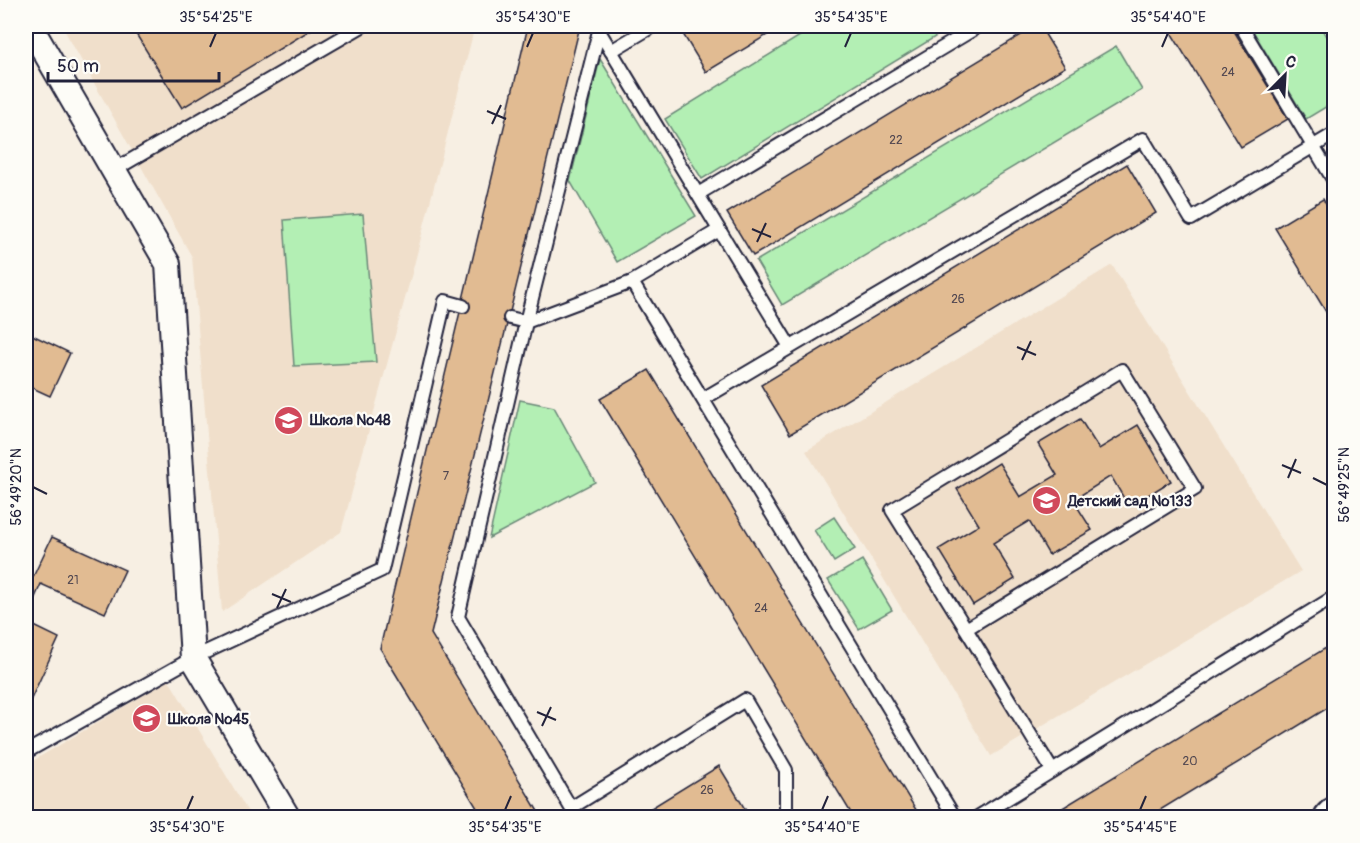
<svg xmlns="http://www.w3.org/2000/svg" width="1360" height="843" viewBox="0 0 1360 843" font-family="Pangolin,sans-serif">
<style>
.built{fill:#f0dfcb}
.green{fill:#b3efb4;stroke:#6a8878;stroke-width:1.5}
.building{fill:#e1bb92;stroke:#22223b;stroke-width:1.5}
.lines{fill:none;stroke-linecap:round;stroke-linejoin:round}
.lane-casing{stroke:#22223b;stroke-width:16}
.street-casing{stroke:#22223b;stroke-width:28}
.secondary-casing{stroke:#22223b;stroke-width:38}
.lane{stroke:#fdfcf7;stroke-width:12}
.street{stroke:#fdfcf7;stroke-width:24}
.secondary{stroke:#fdfcf7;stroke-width:33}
.ticks{fill:none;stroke:#22223b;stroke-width:2}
.labels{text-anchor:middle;stroke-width:4.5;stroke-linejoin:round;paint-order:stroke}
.number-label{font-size:12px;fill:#524851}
.poi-label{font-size:15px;font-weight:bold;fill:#22223b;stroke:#fdfcf7;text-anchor:start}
.neatline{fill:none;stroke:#22223b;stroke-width:2}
.ticks-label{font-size:15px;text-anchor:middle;fill:#22223b}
</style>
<rect width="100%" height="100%" fill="#f7efe3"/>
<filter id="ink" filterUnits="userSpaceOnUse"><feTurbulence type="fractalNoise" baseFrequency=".0167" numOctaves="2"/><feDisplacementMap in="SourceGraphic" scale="12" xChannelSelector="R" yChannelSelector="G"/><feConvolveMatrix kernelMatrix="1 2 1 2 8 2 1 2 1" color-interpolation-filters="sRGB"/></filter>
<g filter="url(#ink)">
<g class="built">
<polygon points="62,26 475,26 412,273 341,532 222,612 192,257"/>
<polygon points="1112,265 1301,571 991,756 806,451"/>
<polygon points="169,680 251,817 26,817 26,765"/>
</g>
<g class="green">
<polygon points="816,26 953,26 702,179 665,119"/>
<polygon points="1250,26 1321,26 1334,48 1334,102 1306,119"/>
<polygon points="1116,46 1142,90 782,305 756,261"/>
<polygon points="600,59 696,216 617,262 570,181"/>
<polygon points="363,214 376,362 294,366 284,220"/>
<polygon points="520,400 554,407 595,482 489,538"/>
<polygon points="834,517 855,549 834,562 814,530"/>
<polygon points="862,560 892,610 859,629 828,580"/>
</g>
<g class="building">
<polygon points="131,26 223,26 227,31 235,26 317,26 182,108"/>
<polygon points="528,26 580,26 431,634 542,818 483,818 380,648"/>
<polygon points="697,26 782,26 706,72 683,34"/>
<polygon points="1036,26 1040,26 1065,67 753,256 727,213"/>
<polygon points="1167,26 1231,26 1288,119 1241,147"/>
<polygon points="1127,164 1156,213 790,434 761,385"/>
<polygon points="1323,199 1334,218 1334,325 1275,228"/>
<polygon points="26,332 70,353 50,396 26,385"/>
<polygon points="649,370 921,818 854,818 600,399"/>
<polygon points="1080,419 1099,449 1138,425 1171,481 1129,507 1111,476 1073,500 1092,530 1049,555 1029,521 993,543 1015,579 973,605 939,549 979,525 957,489 999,463 1020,497 1057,475 1038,444"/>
<polygon points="52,537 125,570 105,613 41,584 26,618 26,573 33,577"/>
<polygon points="26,622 59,638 26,710"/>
<polygon points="1334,643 1334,704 1147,818 1046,818"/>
<polygon points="719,766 748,814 742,818 635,818"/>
</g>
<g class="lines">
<defs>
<g id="lane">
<polyline points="598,26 599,31 526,322 458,617 571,808 745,700 786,770 786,818"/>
<polyline points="1241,26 1334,181"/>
<polyline points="599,31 790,347"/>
<polyline points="611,51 653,26"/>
<polyline points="114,170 362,26"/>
<polyline points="698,194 979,26"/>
<polyline points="632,282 955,818"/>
<polyline points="510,318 526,322 632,282 719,230"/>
<polyline points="703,399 1143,139 1191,219 1334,134"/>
<polyline points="966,629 892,510 1122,370 1195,489 966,629 1052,770"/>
<polyline points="26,752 193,658 382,570 445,301 463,306"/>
<polyline points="976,818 1334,597"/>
</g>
<polyline id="street" points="30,26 168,264 193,658 288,818"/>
<polyline id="secondary" points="1331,818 1334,815"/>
</defs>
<use href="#lane" class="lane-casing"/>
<use href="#street" class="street-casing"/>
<use href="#secondary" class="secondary-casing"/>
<use href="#lane" class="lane"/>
<use href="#street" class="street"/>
<use href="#secondary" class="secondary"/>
</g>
</g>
<path class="ticks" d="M210,47l6,-14M527,47l6,-14M845,47l6,-14M1162,47l6,-14M487,111l19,8M492,124l9,-19M752,229l19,8M757,242l9,-19M1017,347l19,8M1022,360l9,-19M1282,465l19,8M1288,478l8,-19M1313,478l14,7M33,487l14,7M272,594l19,8M277,608l9,-19M537,712l19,8M542,726l9,-19M187,810l6,-14M505,810l6,-14M822,810l6,-14M1140,810l6,-14"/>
<defs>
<symbol id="school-disc" viewBox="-11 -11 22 22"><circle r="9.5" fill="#d1495b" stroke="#fdfcf7"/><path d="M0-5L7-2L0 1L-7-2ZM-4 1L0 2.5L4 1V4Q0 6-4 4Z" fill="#fff"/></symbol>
</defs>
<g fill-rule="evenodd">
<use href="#school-disc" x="272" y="404" width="33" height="33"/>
<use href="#school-disc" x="1030" y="484" width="33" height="33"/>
<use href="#school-disc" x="130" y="702" width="33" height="33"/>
</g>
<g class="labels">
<g class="number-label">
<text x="1228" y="76">24</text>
<text x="896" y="144">22</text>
<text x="958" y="303">26</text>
<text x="446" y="480">7</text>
<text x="73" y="584">21</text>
<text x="761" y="612">24</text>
<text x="1190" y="765">20</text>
<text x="707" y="794">26</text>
</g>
<g class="poi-label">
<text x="310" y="425">Школа №48</text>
<text x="1068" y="506">Детский сад №133</text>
<text x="168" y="724">Школа №45</text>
</g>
</g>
<rect width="1360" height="843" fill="none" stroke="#fdfcf7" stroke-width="66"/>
<g transform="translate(1285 75) rotate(24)" stroke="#fdfcf7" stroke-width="4.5" paint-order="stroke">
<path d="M0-4.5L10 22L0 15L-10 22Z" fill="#22223b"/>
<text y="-9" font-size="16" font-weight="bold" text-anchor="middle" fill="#22223b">С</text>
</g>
<path d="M48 72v9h171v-9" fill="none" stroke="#22223b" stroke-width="3"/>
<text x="57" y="72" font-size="18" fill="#22223b" stroke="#fdfcf7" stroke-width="4.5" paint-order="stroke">50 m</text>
<rect x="33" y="33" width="1294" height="777" class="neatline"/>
<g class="ticks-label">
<text x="216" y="22">35°54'25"E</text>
<text x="533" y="22">35°54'30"E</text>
<text x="851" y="22">35°54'35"E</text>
<text x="1168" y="22">35°54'40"E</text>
<text transform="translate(1344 485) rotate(-90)" y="5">56°49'25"N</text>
<text transform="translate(16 487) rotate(-90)" y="5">56°49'20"N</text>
<text x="187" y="832">35°54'30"E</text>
<text x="505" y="832">35°54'35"E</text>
<text x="822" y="832">35°54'40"E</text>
<text x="1140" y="832">35°54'45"E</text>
</g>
</svg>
